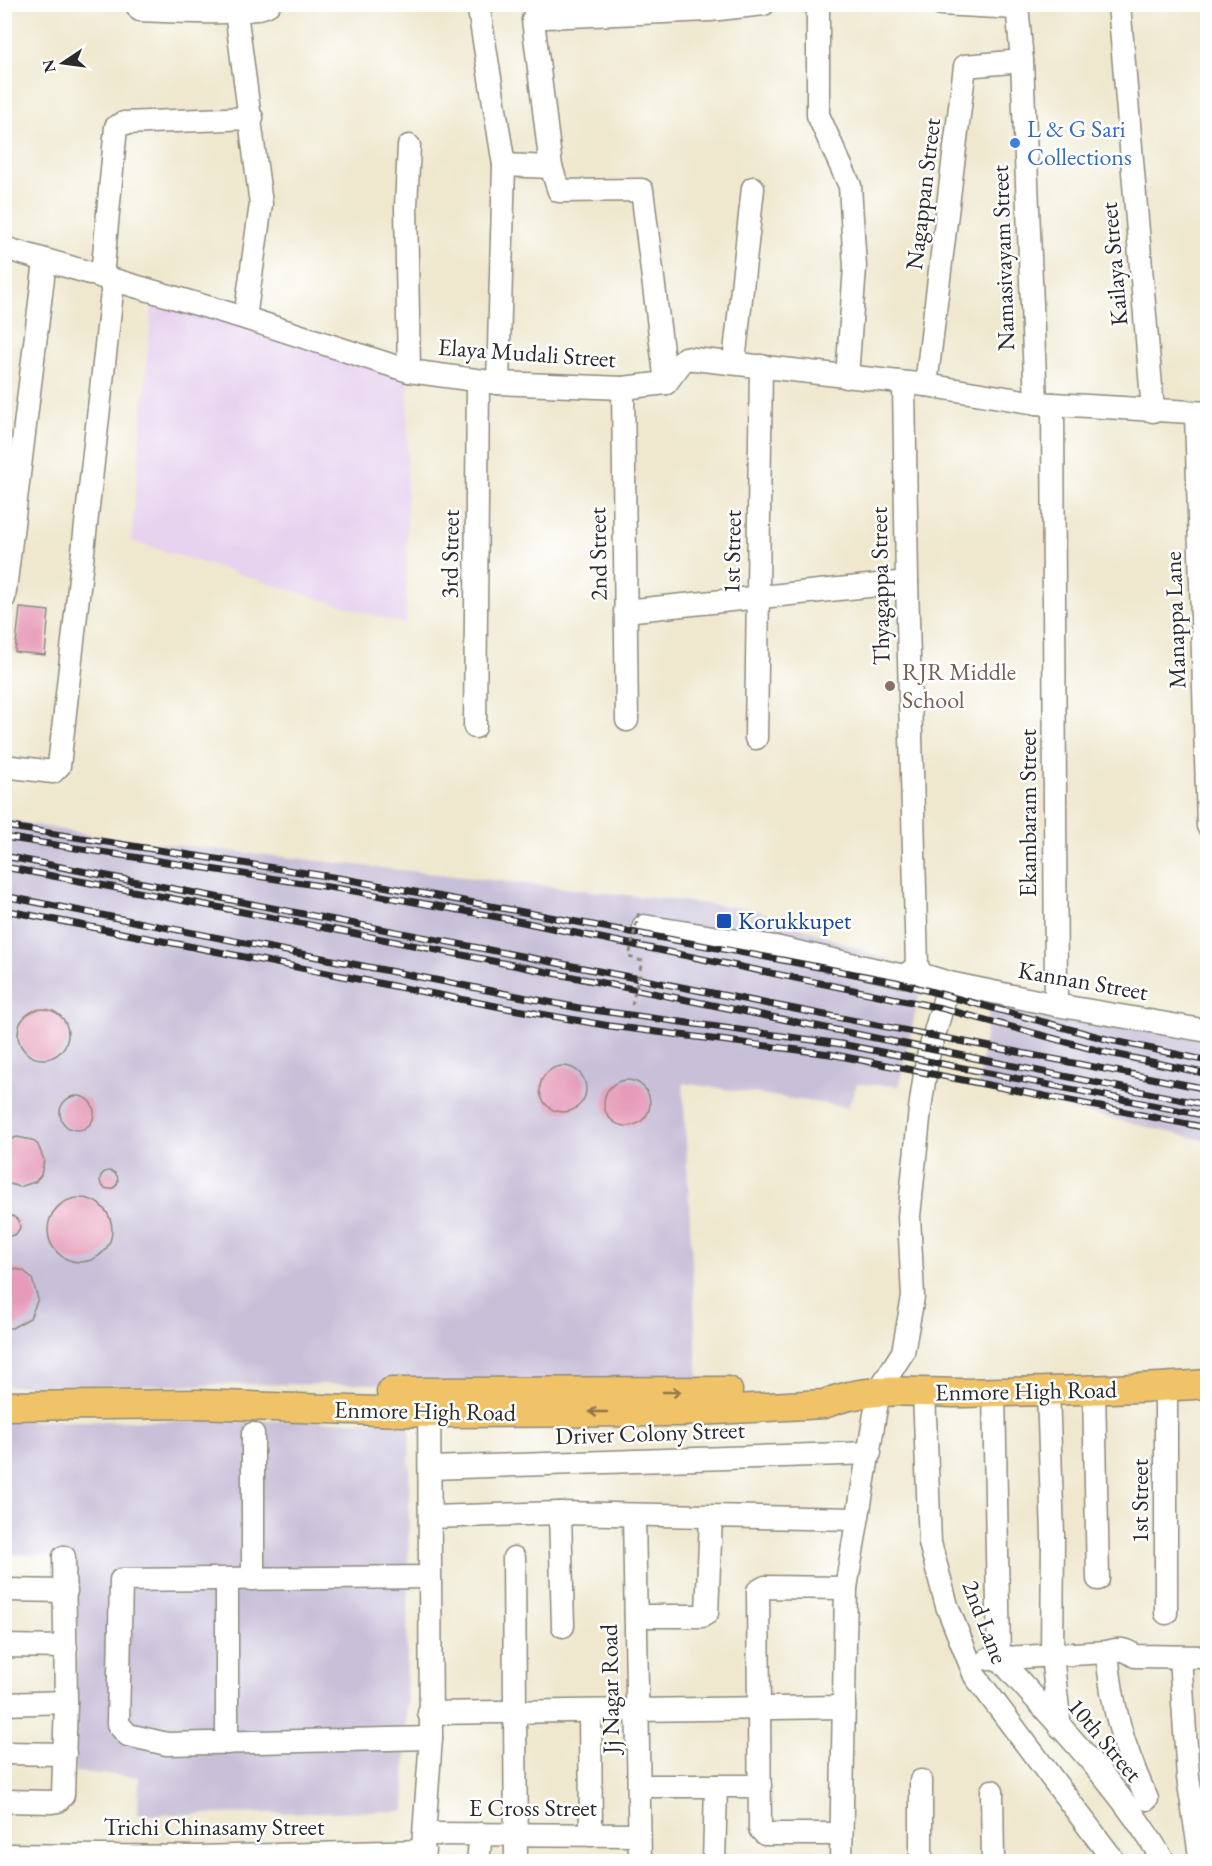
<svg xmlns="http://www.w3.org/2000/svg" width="1212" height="1866" viewBox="0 0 1212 1866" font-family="'EB Garamond',serif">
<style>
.built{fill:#e7d2ef}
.industrial{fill:#c8bfd8}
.building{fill:#e69bb9}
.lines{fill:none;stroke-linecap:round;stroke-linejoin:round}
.minor-casing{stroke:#8d8a7d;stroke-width:25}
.major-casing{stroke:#8d8a7d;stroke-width:31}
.minor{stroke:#fff;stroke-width:22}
.major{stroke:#f0c369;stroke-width:28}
.rail-casing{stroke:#2b2b2b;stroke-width:7}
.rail{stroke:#fff;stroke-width:4.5;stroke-dasharray:14;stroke-linecap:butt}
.path-bridge{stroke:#8d8a7d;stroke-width:3;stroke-dasharray:4.5 4.5;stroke-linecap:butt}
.oneway{stroke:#8e774a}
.shop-dot{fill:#3f7fe0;stroke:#fff;stroke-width:2}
.education-dot{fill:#8d6e63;stroke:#fff;stroke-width:2}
.transit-dot{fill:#1a4fb4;stroke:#fff;stroke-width:2}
.labels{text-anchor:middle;stroke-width:5;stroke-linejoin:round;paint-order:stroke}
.shop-label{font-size:24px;fill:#366cbe;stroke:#fff;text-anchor:start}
.street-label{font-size:24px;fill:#2b2b2b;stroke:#fff}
.education-label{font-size:24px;fill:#785e54;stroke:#fff;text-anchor:start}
.transit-label{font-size:24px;fill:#164399;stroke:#fff;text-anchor:start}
</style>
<rect width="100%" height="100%" fill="#fff"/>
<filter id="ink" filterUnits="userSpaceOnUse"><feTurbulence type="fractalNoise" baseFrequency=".0167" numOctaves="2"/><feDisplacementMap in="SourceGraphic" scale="12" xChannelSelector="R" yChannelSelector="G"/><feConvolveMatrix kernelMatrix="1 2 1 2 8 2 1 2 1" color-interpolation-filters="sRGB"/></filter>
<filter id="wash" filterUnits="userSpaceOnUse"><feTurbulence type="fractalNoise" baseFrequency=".008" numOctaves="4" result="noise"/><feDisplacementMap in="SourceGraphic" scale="24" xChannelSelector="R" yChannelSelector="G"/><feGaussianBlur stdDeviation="1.35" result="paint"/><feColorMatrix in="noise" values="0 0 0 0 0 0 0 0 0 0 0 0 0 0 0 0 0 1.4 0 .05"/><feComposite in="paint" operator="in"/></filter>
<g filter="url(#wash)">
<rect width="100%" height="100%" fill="#efe8cf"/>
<polygon class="built" points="153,295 408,374 406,625 131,541"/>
<g class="industrial">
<polygon points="4,819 94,836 753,909 924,974 899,1086 857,1084 848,1107 683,1083 698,1382 5,1386"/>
<polygon points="991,997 1207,1040 1207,1141 978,1087"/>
<polygon points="5,1421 410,1421 405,1811 138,1815 139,1777 75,1772 76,1557 5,1554"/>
</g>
<g id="blocks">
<g class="building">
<polygon points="20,608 49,611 45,655 15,652"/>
<circle cx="43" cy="1034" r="25"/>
<circle cx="563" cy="1089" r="23"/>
<circle cx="627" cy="1103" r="23"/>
<circle cx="77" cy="1113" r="17"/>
<polygon points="17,1137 32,1140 38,1145 44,1160 41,1175 35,1182 19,1187 4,1182 4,1142"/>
<circle cx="109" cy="1180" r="9"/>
<circle cx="80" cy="1230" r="32"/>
<polygon points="13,1216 19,1221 20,1228 16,1234 7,1237 4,1236 4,1217"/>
<polygon points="4,1266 24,1271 32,1279 38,1299 30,1318 12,1328 4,1328"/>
</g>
</g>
</g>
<g filter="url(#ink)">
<use href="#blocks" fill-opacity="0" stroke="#8d8a7d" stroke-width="1.5"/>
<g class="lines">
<defs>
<g id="minor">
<path d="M136,4l4,6c26,1 111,7 129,-6"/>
<polyline points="478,4 504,165 498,383"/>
<polyline points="535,4 546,17 710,10 764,4"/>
<polyline points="818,4 818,115 850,186 855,267 847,377"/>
<polyline points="941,4 1017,8"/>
<polyline points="1017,4 1022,61 1036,403"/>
<polyline points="1119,4 1153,411"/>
<polyline points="537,8 533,20 551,167"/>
<polyline points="236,12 261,204 245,318"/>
<polyline points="409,146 406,206 409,371"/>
<polyline points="504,165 551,167 559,191 642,190 666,383"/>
<polyline points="4,248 245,318 409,371 498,383 623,388 666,383 685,358 926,385 1036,403 1208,413"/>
<polyline points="102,277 116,127 124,123 252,118"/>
<polyline points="734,362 753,188"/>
<polyline points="904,383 907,582 917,967 923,975 949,983 1056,1005 1208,1031"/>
<polyline points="926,385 965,66 1022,61"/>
<polyline points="623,388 627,720"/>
<polyline points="1053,404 1056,1005"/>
<polyline points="1196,413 1208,826"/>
<polyline points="4,598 45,261"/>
<polyline points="625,611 907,582"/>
<polyline points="475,727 478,381"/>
<polyline points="756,738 761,366"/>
<polyline points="4,766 53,772 59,766 112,292 111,279"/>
<polyline points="644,926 775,947 904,976 917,967"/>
<polyline points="1094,1390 1098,1579"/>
<polyline points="1048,1391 1053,1536 1052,1656 1060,1727"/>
<path d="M994,1392l5,266c57,65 121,128 165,204"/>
<polyline points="924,1393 930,1543 947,1606 975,1676 1115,1862"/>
<polyline points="253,1434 253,1579"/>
<polyline points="431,1468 870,1453"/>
<polyline points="560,1513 563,1626"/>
<polyline points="634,1515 640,1862"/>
<polyline points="431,1517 560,1513 856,1519"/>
<polyline points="514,1558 516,1862"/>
<polyline points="429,1577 121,1580 118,1724 128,1735 167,1744 431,1738"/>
<polyline points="227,1580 227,1743"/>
<polyline points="4,1590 66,1591"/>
<polyline points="1166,1613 1166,1388"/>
<polyline points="636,1616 702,1616 707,1613 711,1517"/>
<polyline points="4,1646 66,1647"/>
<path d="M1107,1652c5,57 16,95 40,147"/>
<polyline points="1180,1657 1188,1777 1201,1862"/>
<path d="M988,1659l119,-7c12,-4 18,-3 28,4l73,1"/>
<polyline points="4,1704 66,1702"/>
<polyline points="590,1711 591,1835"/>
<polyline points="429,1713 844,1707"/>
<polyline points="4,1753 65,1754"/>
<polyline points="921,1781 921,1862"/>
<polyline points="639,1786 760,1786"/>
<polyline points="992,1791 993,1862"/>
<polyline points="4,1801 52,1802 58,1801 63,1795 66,1702 64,1557"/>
<polyline points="426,1834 639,1835"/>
<polyline points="841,1834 765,1834 760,1829 758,1591 765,1587 846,1588"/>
<polyline points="4,1855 197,1857 424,1851"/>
<polyline points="422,1862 431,1738 429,1398"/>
<polyline points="478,1862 481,1834"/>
<polyline points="714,1862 716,1786"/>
<polyline points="841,1862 846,1588 879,1390 903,1352 913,1297 909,1216 920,1109 927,1060 949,983"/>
</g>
<g id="major">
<polyline points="391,1392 728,1391"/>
<path d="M4,1406l194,-2 231,9 250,-1 145,-8c45,-19 93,-11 140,-11 82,-2 163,-3 244,-9"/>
</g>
</defs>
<use href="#minor" class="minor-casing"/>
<use href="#major" class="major-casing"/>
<use href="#minor" class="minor"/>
<use href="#major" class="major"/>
<defs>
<g id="rail">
<polyline points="4,826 345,879 782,960 896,982 1110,1040 1208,1061"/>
<polyline points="4,837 354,891 503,918 941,1008 1100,1051 1208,1074"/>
<polyline points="4,856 1208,1089"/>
<path d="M4,867c403,74 803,158 1204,238"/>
<polyline points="4,896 579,1008 841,1044 1208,1116"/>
<polyline points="4,910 506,1008 610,1026 830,1054 1208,1128"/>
</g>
</defs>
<use href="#rail" class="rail-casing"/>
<use href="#rail" class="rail"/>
<polyline class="path-bridge" points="632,1005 642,961 629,957 639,911"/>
</g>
<defs><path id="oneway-shaft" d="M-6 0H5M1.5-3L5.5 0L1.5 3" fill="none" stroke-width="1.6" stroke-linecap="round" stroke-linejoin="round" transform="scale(1.5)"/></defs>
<g class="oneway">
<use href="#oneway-shaft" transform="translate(672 1392)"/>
<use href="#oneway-shaft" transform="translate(598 1412) rotate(180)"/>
</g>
</g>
<circle class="shop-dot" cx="1015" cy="143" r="6"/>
<circle class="education-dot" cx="890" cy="686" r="6"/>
<rect class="transit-dot" x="716" y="913" width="16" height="16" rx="3"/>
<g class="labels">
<g class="shop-label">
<text x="1027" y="137">L &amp; G Sari<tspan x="1027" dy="28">Collections</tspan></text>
</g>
<g class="street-label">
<text transform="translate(923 194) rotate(-83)" y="8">Nagappan Street</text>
<text transform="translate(1003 258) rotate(-92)" y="8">Namasivayam Street</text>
<text transform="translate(1114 264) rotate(-95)" y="8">Kailaya Street</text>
<text transform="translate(527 353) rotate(4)" y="8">Elaya Mudali Street</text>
<text transform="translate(732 552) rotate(-89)" y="8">1st Street</text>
<text transform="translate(450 554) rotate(-89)" y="8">3rd Street</text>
<text transform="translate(598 554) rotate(-91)" y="8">2nd Street</text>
<text transform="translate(880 586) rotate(-91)" y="8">Thyagappa Street</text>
<text transform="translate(1175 620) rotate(-92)" y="8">Manappa Lane</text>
<text transform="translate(1028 813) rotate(-90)" y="8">Ekambaram Street</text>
<text transform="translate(1083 981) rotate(10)" y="8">Kannan Street</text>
<text transform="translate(1026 1391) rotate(-1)" y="8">Enmore High Road</text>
<text transform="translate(425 1411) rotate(1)" y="8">Enmore High Road</text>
<text transform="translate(650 1433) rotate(-2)" y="8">Driver Colony Street</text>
<text transform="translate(1140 1501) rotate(-90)" y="8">1st Street</text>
<text transform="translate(985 1622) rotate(69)" y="8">2nd Lane</text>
<text transform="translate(610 1689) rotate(-91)" y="8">Jj Nagar Road</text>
<text transform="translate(1105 1740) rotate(50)" y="8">10th Street</text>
<text x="533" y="1816">E Cross Street</text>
<text x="214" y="1835">Trichi Chinasamy Street</text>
</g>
<g class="education-label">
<text x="902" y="680">RJR Middle<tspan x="902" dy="28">School</tspan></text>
</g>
<g class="transit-label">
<text x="738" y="929">Korukkupet</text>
</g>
</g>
<rect width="1212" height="1866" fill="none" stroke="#fff" stroke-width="24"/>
<g transform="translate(63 63) rotate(257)" stroke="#ffffff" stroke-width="4.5" paint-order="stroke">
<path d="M0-4.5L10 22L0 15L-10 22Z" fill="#2b2b2b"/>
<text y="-9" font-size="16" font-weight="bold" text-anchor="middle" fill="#2b2b2b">N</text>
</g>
</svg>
